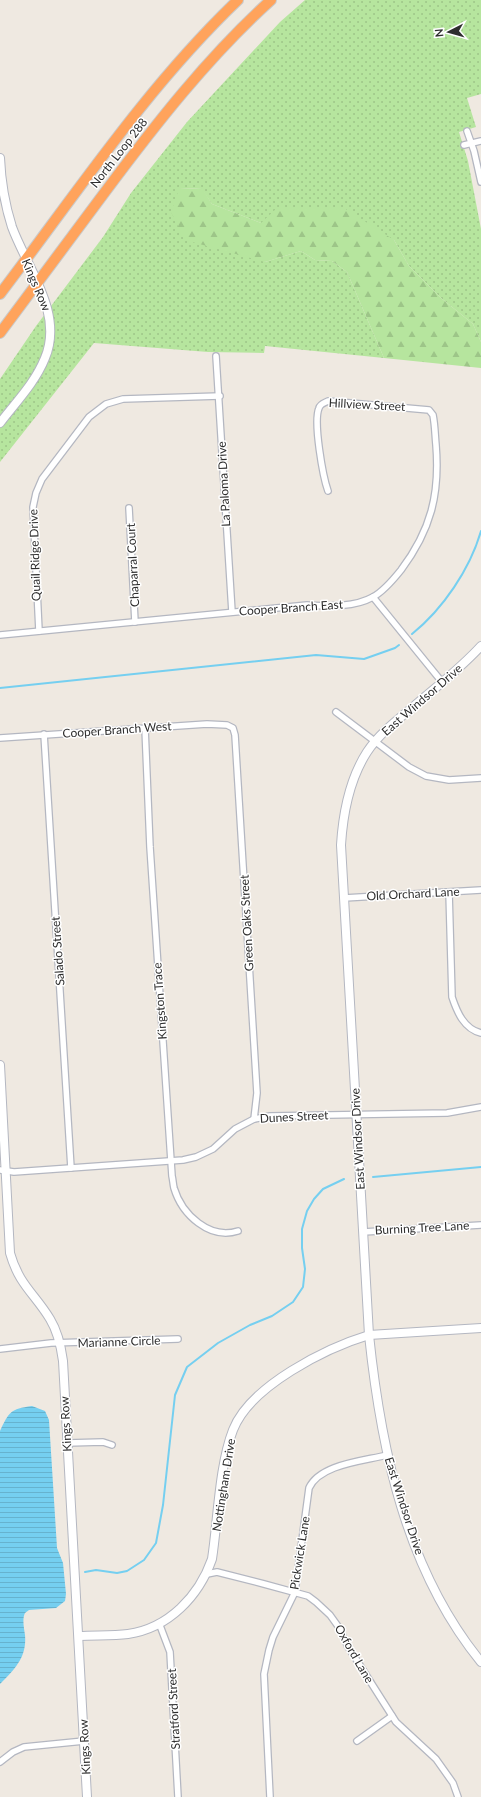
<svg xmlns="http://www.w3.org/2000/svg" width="481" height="1797" viewBox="0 0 481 1797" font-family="Lato,sans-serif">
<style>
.grass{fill:url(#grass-dots)}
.forest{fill:url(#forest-firs)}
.water{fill:url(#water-rules)}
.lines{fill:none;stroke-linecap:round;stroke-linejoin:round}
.stream{stroke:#75cff0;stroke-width:2}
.street-casing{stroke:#b4b7c1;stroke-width:8}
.secondary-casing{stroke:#b4b7c1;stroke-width:10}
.highway-casing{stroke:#c9c9c9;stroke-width:12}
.street{stroke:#fff;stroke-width:5.5}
.secondary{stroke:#fff;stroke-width:8}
.highway{stroke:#ffa35c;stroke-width:10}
.labels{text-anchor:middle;stroke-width:3;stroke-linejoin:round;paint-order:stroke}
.street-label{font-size:12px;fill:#2e2e2e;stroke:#fff}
</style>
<defs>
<pattern id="grass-dots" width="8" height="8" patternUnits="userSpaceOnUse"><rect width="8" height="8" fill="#b6e59e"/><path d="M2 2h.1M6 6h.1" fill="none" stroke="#9dc588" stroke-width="1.8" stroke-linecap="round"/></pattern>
<pattern id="forest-firs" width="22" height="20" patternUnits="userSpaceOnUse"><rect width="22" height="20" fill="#b6e59e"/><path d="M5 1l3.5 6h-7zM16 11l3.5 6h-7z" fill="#9dc588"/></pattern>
<pattern id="water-rules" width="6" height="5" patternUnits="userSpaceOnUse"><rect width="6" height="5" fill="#75cff0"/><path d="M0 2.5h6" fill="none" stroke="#66b2ce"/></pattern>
</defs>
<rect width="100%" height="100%" fill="#efe9e1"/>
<polygon class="grass" points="305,0 481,0 481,94 467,98 476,127 459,132 468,161 481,229 481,342 473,324 441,298 409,266 394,240 261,223 212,204 201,188 180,189 265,262 301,251 315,260 332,261 347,272 384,358 265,346 264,353 208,352 94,343 0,462 0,379 36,326 103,237 131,193 187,122 280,22"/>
<polygon class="forest" points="202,188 212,204 261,223 278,207 344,208 394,240 409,266 441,298 473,324 481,342 481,368 384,358 347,272 332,261 315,260 301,251 265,262 185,240 171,212 179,189"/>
<path class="water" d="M32,1406l13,5 4,9 8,128 6,15 3,31 -1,7 -9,7 -27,2 -4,3c-3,6 -1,15 0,22 2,22 -10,34 -25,49v-253c9,-19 10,-22 32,-25z"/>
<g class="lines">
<g class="stream">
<path d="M412,634c31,-25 58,-65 69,-103"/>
<polyline points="0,688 316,655 364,659 395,648 399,645"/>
<polyline points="373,1177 481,1167"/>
<polyline points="85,1572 96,1570 117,1573 127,1571 144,1560 156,1543 163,1505 175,1395 187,1367 218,1343 250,1325 272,1316 293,1302 303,1287 305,1269 302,1248 302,1229 307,1211 314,1199 323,1189 344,1179"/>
</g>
<defs>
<g id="street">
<polyline points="467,131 474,151 481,182"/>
<polyline points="464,145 481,141"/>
<polyline points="216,356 232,612"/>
<polyline points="129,508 135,622"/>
<polyline points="373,597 442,682"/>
<polyline points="39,631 33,507 36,493 42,479 89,417 106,404 123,399 220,396"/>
<path d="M0,635l307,-30c21,1 46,3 66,-8 11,-6 20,-17 28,-27 30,-40 39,-76 35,-125 -1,-10 -1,-20 -3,-30l-4,-5 -101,-9c-4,2 -8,3 -9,7 -6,14 4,69 9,83"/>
<polyline points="336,712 409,767 426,776 449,780 481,778"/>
<path d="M145,728l5,119 22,329c1,4 1,8 2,12 8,27 36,52 64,43"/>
<polyline points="44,734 71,1168"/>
<polyline points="0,738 207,724 227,725 233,728 235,735 257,1093 254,1119"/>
<path d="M449,892l3,105c5,15 12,32 29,36"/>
<polyline points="344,898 481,890"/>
<polyline points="0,1170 14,1172 183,1160 196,1157 213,1149 235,1129 254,1119 270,1116 447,1113 481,1107"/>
<polyline points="363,1232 481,1225"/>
<polyline points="0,1349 51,1343 178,1339"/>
<polyline points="67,1443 103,1442 112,1445"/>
<polyline points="207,1574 217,1572 264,1584 308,1596 316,1602 330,1615 340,1629 347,1645 396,1722 436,1759 453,1783 458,1797"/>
<polyline points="159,1623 170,1652 178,1797"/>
<polyline points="357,1741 392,1716"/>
<polyline points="0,1762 13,1752 24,1747 84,1741"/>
<path d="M270,1797l-6,-123 5,-24 4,-13 22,-45 14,-104c11,-24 55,-27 78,-33"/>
</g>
<g id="secondary">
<path d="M0,158c1,24 5,47 12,69 15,41 52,86 33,131 -10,25 -29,44 -45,65"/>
<path d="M481,646c-21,23 -45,41 -68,61 -17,14 -34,27 -46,45 -18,28 -24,61 -26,93l28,490c12,115 37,235 112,327"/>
<path d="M0,1065l10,188c9,32 25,41 40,66 8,13 11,27 13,42l24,436"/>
<path d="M79,1636c16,-1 33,0 49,-2 41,-6 71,-38 84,-75 6,-39 7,-93 21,-129 17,-44 93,-82 136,-95l112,-7"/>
</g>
<g id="highway">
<path d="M0,294c76,-100 147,-207 238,-294"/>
<path d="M0,333c35,-47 70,-94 105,-141 50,-67 103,-135 166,-192"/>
</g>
</defs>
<use href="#street" class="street-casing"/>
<use href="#secondary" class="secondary-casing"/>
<use href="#highway" class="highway-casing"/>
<use href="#street" class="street"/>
<use href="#secondary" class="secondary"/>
<use href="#highway" class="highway"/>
</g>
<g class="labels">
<g class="street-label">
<text transform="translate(119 153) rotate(-52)" y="4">North Loop 288</text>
<text transform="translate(36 285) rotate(67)" y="4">Kings Row</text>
<text transform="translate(367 405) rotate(3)" y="4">Hillview Street</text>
<text transform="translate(224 484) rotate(-93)" y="4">La Paloma Drive</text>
<text transform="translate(35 555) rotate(-92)" y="4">Quail Ridge Drive</text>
<text transform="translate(133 565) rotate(-93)" y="4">Chaparral Court</text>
<text transform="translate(291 608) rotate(-4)" y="4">Cooper Branch East</text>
<text transform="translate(422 700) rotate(-41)" y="4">East Windsor Drive</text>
<text transform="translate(117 730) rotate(-4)" y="4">Cooper Branch West</text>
<text transform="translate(413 894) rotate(-3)" y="4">Old Orchard Lane</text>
<text transform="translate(247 923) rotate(-93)" y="4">Green Oaks Street</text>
<text transform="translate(58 951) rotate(-94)" y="4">Salado Street</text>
<text transform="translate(160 1001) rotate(-94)" y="4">Kingston Trace</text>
<text transform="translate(294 1117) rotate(-3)" y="4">Dunes Street</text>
<text transform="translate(358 1139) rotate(-93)" y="4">East Windsor Drive</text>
<text transform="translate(422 1228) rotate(-3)" y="4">Burning Tree Lane</text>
<text transform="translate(119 1342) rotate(-2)" y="4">Marianne Circle</text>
<text transform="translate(66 1424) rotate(-93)" y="4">Kings Row</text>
<text transform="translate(224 1485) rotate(-81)" y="4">Nottingham Drive</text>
<text transform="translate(404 1506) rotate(72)" y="4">East Windsor Drive</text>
<text transform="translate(300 1553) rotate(-81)" y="4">Pickwick Lane</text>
<text transform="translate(354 1654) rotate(60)" y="4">Oxford Lane</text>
<text transform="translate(174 1709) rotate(-93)" y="4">Stratford Street</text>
<text transform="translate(85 1747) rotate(-93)" y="4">Kings Row</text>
</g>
</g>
<g transform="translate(449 32) rotate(264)" stroke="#ffffff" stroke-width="3" paint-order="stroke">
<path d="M0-3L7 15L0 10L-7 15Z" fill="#2e2e2e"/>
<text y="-6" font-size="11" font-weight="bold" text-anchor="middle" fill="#2e2e2e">N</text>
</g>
</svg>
